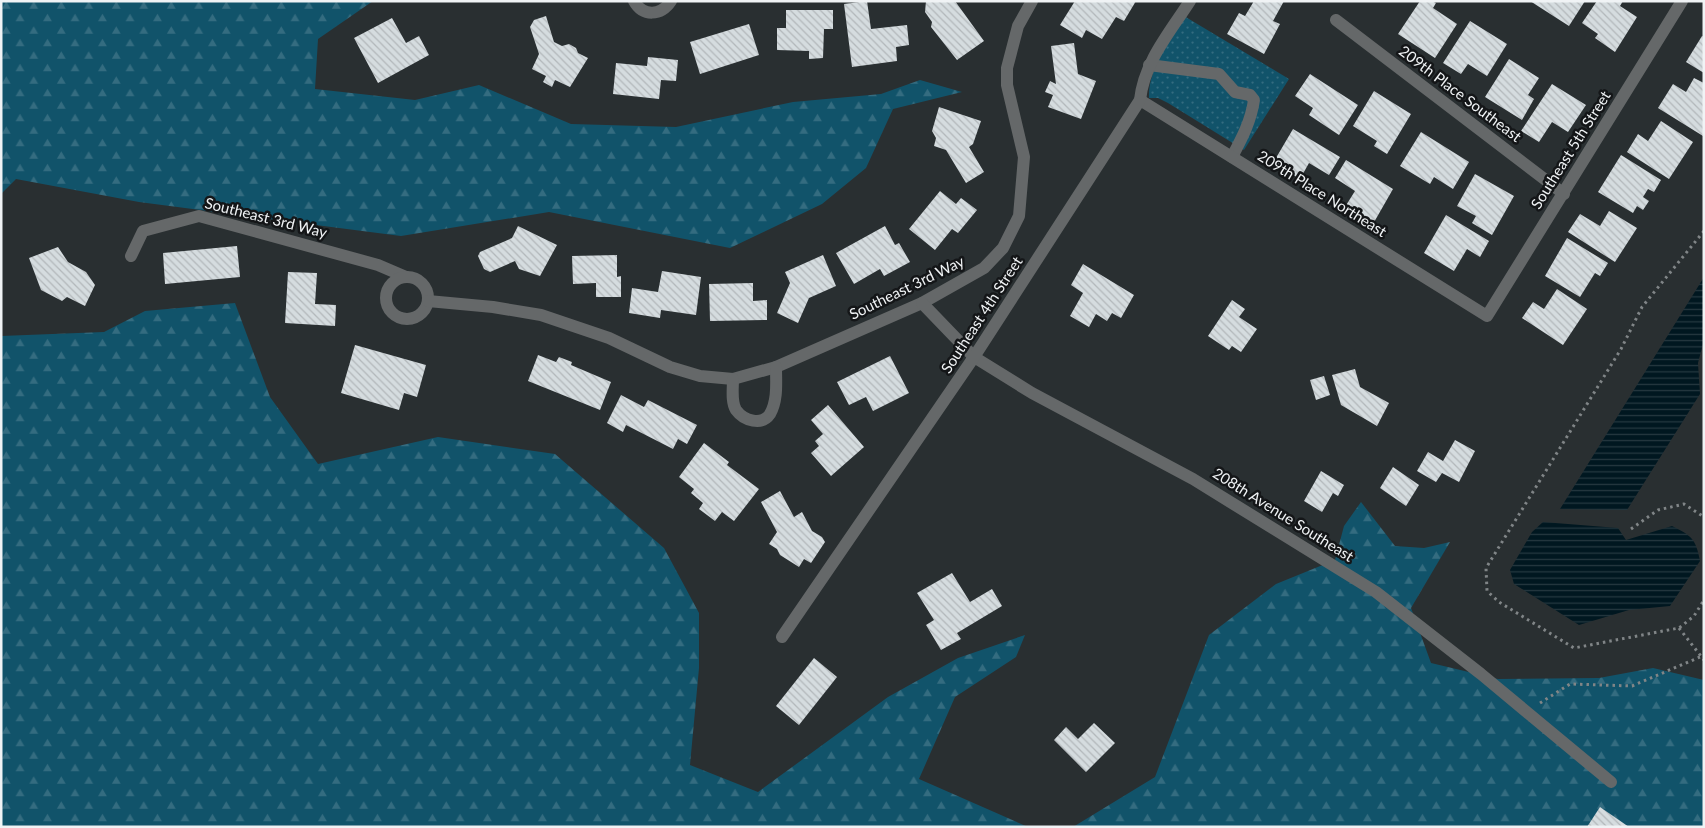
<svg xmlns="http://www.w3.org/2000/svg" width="1705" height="828" viewBox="0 0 1705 828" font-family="Lato,sans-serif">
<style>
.forest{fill:url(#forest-firs)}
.park{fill:url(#park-dots)}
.water{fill:url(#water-rules)}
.building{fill:url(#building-back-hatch)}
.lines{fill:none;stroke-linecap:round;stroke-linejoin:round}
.path{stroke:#808587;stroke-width:3;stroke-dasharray:2.5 4;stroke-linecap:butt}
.minor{stroke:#656869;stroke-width:12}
.labels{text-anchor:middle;stroke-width:5;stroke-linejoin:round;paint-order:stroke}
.street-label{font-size:15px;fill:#f0f3f5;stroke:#141618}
</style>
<defs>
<pattern id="forest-firs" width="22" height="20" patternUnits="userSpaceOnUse" patternTransform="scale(1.25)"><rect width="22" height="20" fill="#11536a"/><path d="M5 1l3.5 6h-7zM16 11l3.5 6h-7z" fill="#346c80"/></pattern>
<pattern id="park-dots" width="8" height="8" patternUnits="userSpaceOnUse" patternTransform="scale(1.25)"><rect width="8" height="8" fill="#11536a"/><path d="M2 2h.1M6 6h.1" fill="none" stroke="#346c80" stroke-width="1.8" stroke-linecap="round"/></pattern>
<pattern id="water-rules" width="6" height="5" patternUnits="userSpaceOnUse" patternTransform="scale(1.25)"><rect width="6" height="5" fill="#001720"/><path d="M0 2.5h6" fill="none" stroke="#263941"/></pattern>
<pattern id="building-back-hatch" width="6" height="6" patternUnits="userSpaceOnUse" patternTransform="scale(1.25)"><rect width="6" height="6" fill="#d5dcdf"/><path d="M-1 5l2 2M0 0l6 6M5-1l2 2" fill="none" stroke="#b2b7ba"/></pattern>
</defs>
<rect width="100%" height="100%" fill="#292f31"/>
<g class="forest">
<polygon points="1,1 373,1 318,39 315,89 415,100 479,85 571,124 676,127 793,102 881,94 920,80 962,92 893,109 866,168 822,204 730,248 549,212 401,236 139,202 16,179 1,194"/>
<polygon points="235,303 270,397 318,464 438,437 555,454 664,548 699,613 699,668 690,765 758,792 888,697 958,658 1025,635 1016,657 955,697 919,779 1028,827 1,827 1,336 104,332 145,311"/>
<polygon points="1361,502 1395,546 1424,548 1450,542 1411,608 1431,663 1498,679 1599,678 1653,668 1704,680 1704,827 1073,827 1155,777 1209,635 1276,584 1335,560 1344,526"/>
</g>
<path class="park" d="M1184,16l105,63 -45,71 -76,-47 -10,-5h-9c-1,-30 21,-57 35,-82z"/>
<g class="water">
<polygon points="1704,277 1704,340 1698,363 1700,394 1627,510 1560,509"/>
<path d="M1543,522l75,6 8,12 46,-14c20,10 24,13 28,35l-30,45 -41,4 -50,15 -65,-41 -4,-14 22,-38z"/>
</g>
<g class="building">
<polygon points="867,1 871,29 907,25 909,45 896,47 897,61 852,67 844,4"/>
<polygon points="926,1 955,1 984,41 957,60 931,27 932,22 925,12"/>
<polygon points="1075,1 1136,1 1124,21 1116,17 1102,39 1086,30 1082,38 1060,25"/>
<polygon points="1254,1 1284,1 1273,21 1280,24 1264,54 1227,34 1239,13 1245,16"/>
<polygon points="1420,1 1432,1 1436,3 1433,8 1457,24 1435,58 1398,34"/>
<polygon points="1530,1 1585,1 1569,26"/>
<polygon points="1597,1 1623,1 1620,6 1637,17 1615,52 1595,38 1598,34 1582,23"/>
<polygon points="786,10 833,10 833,29 824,29 823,58 809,59 809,51 777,50 777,28 786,28"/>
<polygon points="546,16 554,42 562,46 569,44 576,48 578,53 588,58 570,87 555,80 552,87 543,82 546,76 532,69 539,54 530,27 534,20"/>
<polygon points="392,18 406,43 419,36 429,55 378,83 354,38"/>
<polygon points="1470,21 1507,44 1487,76 1468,64 1461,74 1443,63"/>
<polygon points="749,24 759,55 700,74 690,42"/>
<polygon points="1702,36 1704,37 1704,73 1686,62"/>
<polygon points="1074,43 1078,74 1096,81 1081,119 1048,107 1053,95 1045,92 1050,81 1056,84 1051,46"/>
<polygon points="648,57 678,60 676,81 661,80 659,99 613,94 616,63 647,66"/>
<polygon points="1509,59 1539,78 1528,95 1534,99 1522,120 1485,97"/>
<polygon points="1310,74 1358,105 1339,135 1309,115 1313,108 1295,96"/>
<polygon points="1694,78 1704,83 1703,136 1658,108 1673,84 1686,92"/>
<polygon points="1552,84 1586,105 1568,132 1552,122 1539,142 1521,131"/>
<polygon points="1374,91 1411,114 1387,154 1374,146 1377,141 1353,126"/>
<polygon points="939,107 981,121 973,144 969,147 984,172 966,183 946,150 934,146 936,138 932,131"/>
<polygon points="1661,121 1693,142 1669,179 1627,152 1638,134 1648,141"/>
<polygon points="1293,129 1340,157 1329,175 1309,163 1300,179 1273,163"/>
<polygon points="1421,132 1469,162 1453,189 1434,177 1430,184 1400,166"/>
<polygon points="1621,155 1661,180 1654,192 1648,189 1643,197 1649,201 1643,210 1637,206 1633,213 1598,192"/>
<polygon points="1346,160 1393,189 1373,224 1345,207 1355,191 1335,178"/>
<polygon points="1475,174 1514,196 1492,235 1472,223 1476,216 1457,206"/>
<polygon points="940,191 956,204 961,198 977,210 958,233 952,229 935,250 909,229"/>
<polygon points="1609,211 1637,228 1615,262 1568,232 1580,214 1600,226"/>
<polygon points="1446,215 1489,241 1480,257 1467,249 1454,271 1424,253"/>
<polygon points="518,226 557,245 540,276 519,269 515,261 490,272 484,269 478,256 480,252 512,238"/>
<polygon points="885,226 895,245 899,243 910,262 884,276 880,269 854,284 836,253"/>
<polygon points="1567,238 1608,263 1600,276 1595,273 1580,297 1545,276"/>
<polygon points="237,246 240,277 165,284 163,253"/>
<polygon points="58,247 68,262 86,272 95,285 85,306 67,297 62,301 41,290 29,258"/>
<polygon points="617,255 617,277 621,276 621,297 596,297 596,283 573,284 572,256"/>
<polygon points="823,255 836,286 809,298 798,323 777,313 790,283 785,272"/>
<polygon points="1083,264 1134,295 1121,318 1112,313 1107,321 1096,314 1089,327 1070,316 1083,293 1071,285"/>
<polygon points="662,271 701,277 696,315 661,310 660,318 629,313 632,288 658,292"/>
<polygon points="288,272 317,273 315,304 336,305 335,326 285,323"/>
<polygon points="753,283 753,301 767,300 767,320 710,321 709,284"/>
<polygon points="1557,289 1587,309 1563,345 1522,318 1533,302 1544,309"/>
<polygon points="1232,300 1245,309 1239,317 1257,329 1241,352 1232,346 1229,350 1208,336"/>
<polygon points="355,345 426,365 417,397 404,393 399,410 341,393"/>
<polygon points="538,355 556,362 559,357 572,362 571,365 611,382 600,410 528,381"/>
<polygon points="890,356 909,393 873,411 866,397 849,405 837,382"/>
<polygon points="1355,369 1360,387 1389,403 1377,426 1341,405 1332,375"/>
<polygon points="1324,376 1330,395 1316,400 1310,380"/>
<polygon points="621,395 644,407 648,400 697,425 687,444 678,439 673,449 626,425 623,432 607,423"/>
<polygon points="828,405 864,447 831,476 811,453 819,446 815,441 823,434 811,420"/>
<polygon points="1455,440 1475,451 1459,482 1442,473 1436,482 1417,471 1428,452 1443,461"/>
<polygon points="704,443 729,462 727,465 759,489 734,521 722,512 715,521 699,509 703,503 691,493 694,489 679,477"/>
<polygon points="1393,467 1419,485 1406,506 1380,488"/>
<polygon points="1321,471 1344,485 1338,496 1333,493 1322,512 1304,501"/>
<polygon points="780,491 794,517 802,512 812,531 822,537 825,542 811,563 804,559 799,567 780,555 777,549 769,544 777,532 761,502"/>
<polygon points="952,573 970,602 992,589 1002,606 957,633 961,639 941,650 926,625 934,620 917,593"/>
<polygon points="814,658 837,677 799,725 776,706"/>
<polygon points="1094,723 1115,743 1086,772 1054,740 1066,727 1078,739"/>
<polygon points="1600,807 1629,827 1587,827"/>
</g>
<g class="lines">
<g class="path">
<polyline points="1704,231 1642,307 1621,349 1486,568 1487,591 1499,602 1574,648 1679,628 1694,616 1704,600"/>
<polyline points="1631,529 1658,510 1684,504 1704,517"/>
<polyline points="1679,628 1704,660"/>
<polyline points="1540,703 1570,684 1632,686 1700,657"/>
</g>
<g class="minor">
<path d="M634,1c9,16 27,15 37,0"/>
<polyline points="1336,20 1564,194"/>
<path d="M1149,65l70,9 16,18 15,3 4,5c-3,21 -12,38 -22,57"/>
<polyline points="1140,100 1487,316 1682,1"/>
<polyline points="131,256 143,231 199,216 378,265 406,277"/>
<circle cx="407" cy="298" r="21"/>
<polyline points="428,301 493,307 541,315 609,338 670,367 700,376 733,379 776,367 922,303 984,268 1003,248 1019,216 1024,157 1007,85 1007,68 1018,26 1032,1"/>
<polyline points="922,303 974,357 1032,393 1193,479 1376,592 1481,674 1611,782"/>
<path d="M733,379c0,10 -2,23 3,31 8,11 26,16 34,4 8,-14 6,-32 6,-47"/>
<path d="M782,637l192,-280 166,-257c4,-38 30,-68 50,-99"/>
</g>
</g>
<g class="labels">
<g class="street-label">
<text transform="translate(1460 94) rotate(37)" y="5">209th Place Southeast</text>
<text transform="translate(1571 150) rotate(-58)" y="5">Southeast 5th Street</text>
<text transform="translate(1322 194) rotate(32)" y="5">209th Place Northeast</text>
<text transform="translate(266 218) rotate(14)" y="5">Southeast 3rd Way</text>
<text transform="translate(907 288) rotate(-26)" y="5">Southeast 3rd Way</text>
<text transform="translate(982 315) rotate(-57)" y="5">Southeast 4th Street</text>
<text transform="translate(1283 515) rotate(32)" y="5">208th Avenue Southeast</text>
</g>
</g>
<rect width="1705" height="828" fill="none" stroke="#f0f3f5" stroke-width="5"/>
</svg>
